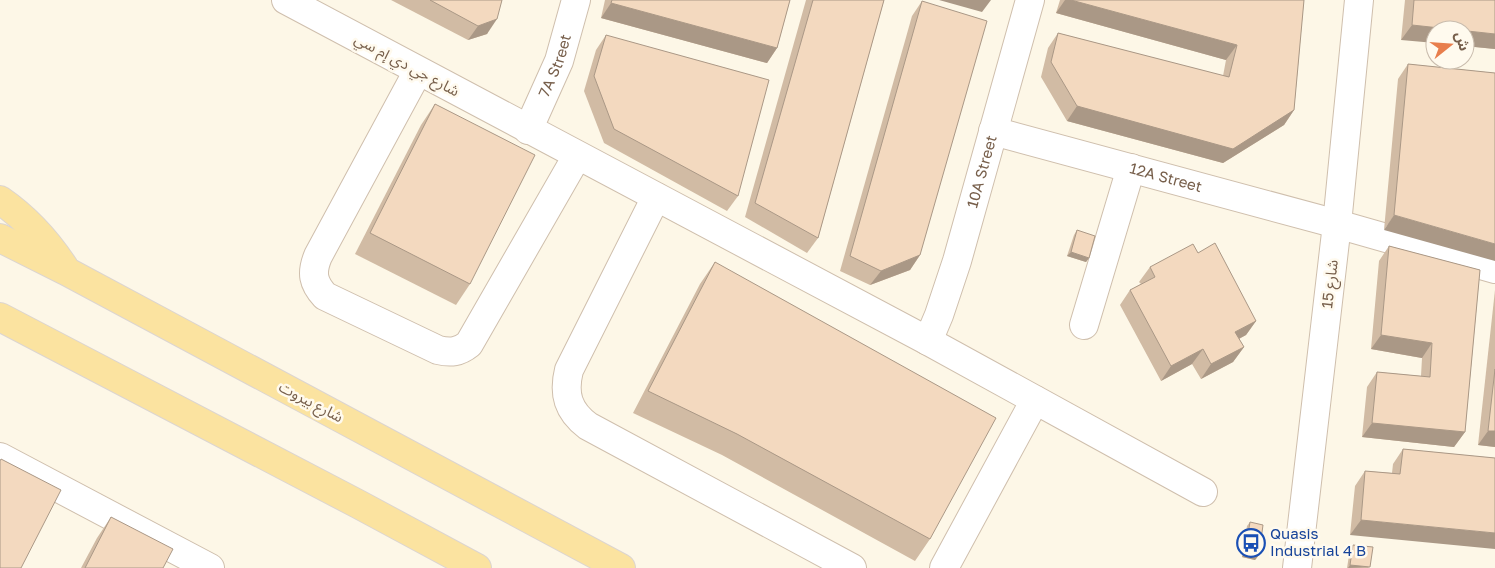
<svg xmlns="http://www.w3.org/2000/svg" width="1495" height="568" viewBox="0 0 1495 568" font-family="'Golos Text','Noto Sans Arabic',sans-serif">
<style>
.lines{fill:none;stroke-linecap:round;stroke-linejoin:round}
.minor-casing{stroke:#cfbfad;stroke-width:30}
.major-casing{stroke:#dcd5d0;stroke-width:30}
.minor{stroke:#fff;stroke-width:28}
.major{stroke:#fbe3a0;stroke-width:28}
.wall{fill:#d1bba4}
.shaded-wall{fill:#aa9886}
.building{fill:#f3d9bf;stroke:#aa9886}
.labels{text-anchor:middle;stroke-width:5;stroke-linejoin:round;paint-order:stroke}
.street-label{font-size:15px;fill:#775f4b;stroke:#fffaee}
.transit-label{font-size:15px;fill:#164399;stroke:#fffaee;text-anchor:start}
</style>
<rect width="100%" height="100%" fill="#fdf7e7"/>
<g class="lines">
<defs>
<g id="minor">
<polyline points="286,0 928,341 1203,492"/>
<path d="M418,71l-100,185c-7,17 -5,27 7,40l113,54c13,3 21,2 31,-6l108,-188"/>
<path id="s1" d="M528,130l31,-69 17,-61"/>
<path id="s2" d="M993,131l344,93 158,45"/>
<path d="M656,197l-87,173c-6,24 -1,41 19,56l264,142"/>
<polyline points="1084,325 1131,168"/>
<path id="s3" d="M928,341l11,-26 18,-54 73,-261"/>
<polyline points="0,457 210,568"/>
<polyline points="944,568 1035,400"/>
<polyline points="1297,568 1337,224 1359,0"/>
</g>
<g id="major">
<path d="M0,200c26,18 47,41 64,67"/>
<polyline points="0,238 66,271 621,568"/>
<polyline points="0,317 358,504 477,568"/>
</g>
</defs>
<use href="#minor" class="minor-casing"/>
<use href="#major" class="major-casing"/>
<use href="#minor" class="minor"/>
<use href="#major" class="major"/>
</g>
<g class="wall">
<polygon points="391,0 502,0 487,34 468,40"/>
<polygon points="605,0 790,0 777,48 767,63 601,18"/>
<polygon points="806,0 884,0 818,238 807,253 745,217"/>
<polygon points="1060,0 1304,0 1294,110 1284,125 1223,163 1067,121 1041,77 1048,48 1058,33 1223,76 1226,60 1056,13"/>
<polygon points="1405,0 1495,0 1495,49 1465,46 1465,30 1401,40"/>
<polygon points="922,1 920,255 910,270 870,285 840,271 912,16"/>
<polygon points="606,35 738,196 727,211 604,143 584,91 596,50"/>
<polygon points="1408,64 1495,73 1384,230 1398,79"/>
<polygon points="435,104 470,284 456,305 355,254 421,125"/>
<polygon points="1077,230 1089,258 1086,262 1067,256 1074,235"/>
<polygon points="1389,246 1480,270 1465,432 1454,447 1362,437 1367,387 1377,372 1421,376 1422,358 1371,349 1379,261"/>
<polygon points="1198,253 1256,321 1246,335 1239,339 1244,347 1233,362 1201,379 1192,364 1161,381 1120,305 1130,290 1141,284 1139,282 1150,267"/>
<polygon points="715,262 930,539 915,561 722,455 633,413 700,284"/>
<polygon points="1495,290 1495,447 1478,445"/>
<polygon points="1403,449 1495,458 1350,535 1355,486 1365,471 1392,473 1393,464"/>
<polygon points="111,517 163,568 81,568 97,538"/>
<polygon points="1250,522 1259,555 1255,560 1242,557 1247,526"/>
<polygon points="1353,545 1369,568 1347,568 1350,549"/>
</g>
<g class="shaded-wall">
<polygon points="939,0 991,0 982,12"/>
<polygon points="1065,0 1071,0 1237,45 1226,60 1056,13"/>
<polygon points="611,3 777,48 767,63 601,18"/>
<polygon points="497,19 487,34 468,40 478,26"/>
<polygon points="1412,25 1460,30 1435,30 1435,43 1401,40"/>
<polygon points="1465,31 1495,34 1495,49 1465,46"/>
<polygon points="1077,106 1294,110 1284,125 1223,163 1067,121"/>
<polygon points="1394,215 1495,244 1495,261 1384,230"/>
<polygon points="1071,252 1089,258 1086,262 1067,256"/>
<polygon points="920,255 910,270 870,285 881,271"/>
<polygon points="1256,321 1246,335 1225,346 1235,332"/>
<polygon points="1381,335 1432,343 1422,358 1371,349"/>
<polygon points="1244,347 1233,362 1201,379 1211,364"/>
<polygon points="1203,349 1192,364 1161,381 1171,366"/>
<polygon points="1372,423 1465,432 1454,447 1362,437"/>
<polygon points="1488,431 1495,431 1495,447 1478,445"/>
<polygon points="1361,520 1495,533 1495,549 1350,535"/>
<polygon points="1245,553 1259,555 1255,560 1242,557"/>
<polygon points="1350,565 1370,567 1348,568"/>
</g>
<g class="building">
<polygon points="430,0 502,0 497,19 478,26"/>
<polygon points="612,0 790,0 777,48 611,3"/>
<polygon points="813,0 884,0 818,238 755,203"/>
<polygon points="1071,0 1304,0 1294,110 1233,149 1077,106 1051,62 1058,33 1229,77 1237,45"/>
<polygon points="1414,0 1495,0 1495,34 1412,25"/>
<polygon points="922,1 987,21 920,255 881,271 850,256"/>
<polygon points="606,35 769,80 738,196 614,129 594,76"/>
<polygon points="1408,64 1495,73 1495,244 1394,215"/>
<polygon points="435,104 535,155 470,284 370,233"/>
<polygon points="1077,230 1095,236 1089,258 1071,252"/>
<polygon points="1215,243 1256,321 1235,332 1244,347 1211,364 1203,349 1171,366 1130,290 1155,277 1150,267 1193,244 1198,253"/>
<polygon points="1389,246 1480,270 1465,432 1372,423 1377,372 1430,377 1432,343 1381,335"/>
<polygon points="715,262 996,418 930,539 737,434 648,391"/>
<polygon points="1495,369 1495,431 1488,431"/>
<polygon points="1403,449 1495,458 1495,533 1361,520 1365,471 1400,474"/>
<polygon points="1,459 61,490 21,568 0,568 0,461"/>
<polygon points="111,517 173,549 163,568 85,568"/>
<polygon points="1250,522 1263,525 1259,555 1245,553"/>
<polygon points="1353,545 1373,547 1370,567 1350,565"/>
</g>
<defs>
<symbol id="bus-ring" viewBox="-11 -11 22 22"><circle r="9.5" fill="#fffaee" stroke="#1a4fb4" stroke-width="1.5"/><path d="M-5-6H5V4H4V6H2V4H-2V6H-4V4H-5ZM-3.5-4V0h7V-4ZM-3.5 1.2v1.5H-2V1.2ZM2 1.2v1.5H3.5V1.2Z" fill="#1a4fb4"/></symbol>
</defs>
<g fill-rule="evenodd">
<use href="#bus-ring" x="1235" y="527" width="32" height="32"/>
</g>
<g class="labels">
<g class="street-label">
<text transform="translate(407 65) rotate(28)" y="5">شارع جي دي إم سي</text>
<text dy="5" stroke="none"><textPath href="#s1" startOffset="70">7A Street</textPath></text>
<text dy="5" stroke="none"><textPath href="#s3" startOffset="178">10A Street</textPath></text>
<text dy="5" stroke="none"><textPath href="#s2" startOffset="179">12A Street</textPath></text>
<text transform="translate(1330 284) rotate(-83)" y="5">شارع 15</text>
<text transform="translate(311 402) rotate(28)" y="5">شارع بيروت</text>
</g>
<g class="transit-label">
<text x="1270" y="539">Quasis<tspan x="1270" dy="17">Industrial 4 B</tspan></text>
</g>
</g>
<g transform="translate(1450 45) rotate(73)"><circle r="24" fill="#fffaee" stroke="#c9bcad"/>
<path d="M0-4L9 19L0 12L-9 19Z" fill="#e87e4c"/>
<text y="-8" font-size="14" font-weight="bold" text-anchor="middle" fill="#775f4b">ش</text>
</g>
</svg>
